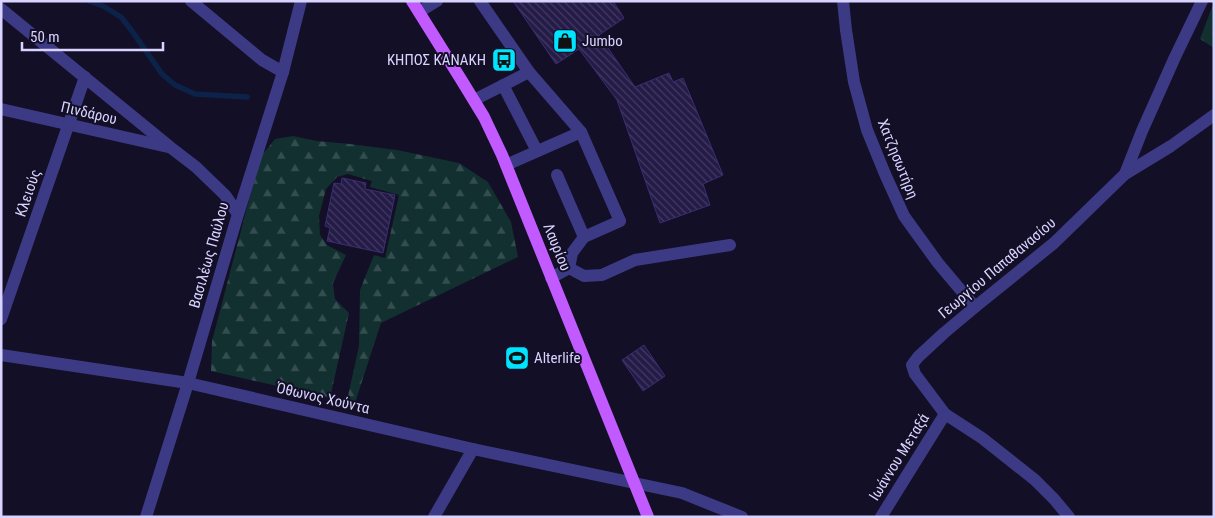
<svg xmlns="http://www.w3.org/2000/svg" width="1215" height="518" viewBox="0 0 1215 518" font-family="'Roboto Condensed',sans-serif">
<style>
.forest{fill:url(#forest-firs)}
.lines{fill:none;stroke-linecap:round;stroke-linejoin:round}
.stream{stroke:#0c2248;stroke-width:5.5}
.building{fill:url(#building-back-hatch);stroke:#3b2d73}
.minor{stroke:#3d3a85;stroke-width:12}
.major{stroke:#c25bff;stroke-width:12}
.labels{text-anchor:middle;stroke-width:4;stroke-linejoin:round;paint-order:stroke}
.poi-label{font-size:15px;fill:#d9d4ff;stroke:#130f26;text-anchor:start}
.street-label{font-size:15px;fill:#d9d4ff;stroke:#130f26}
</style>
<defs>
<pattern id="forest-firs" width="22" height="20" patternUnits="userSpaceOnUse" patternTransform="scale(1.25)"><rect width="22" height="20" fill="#12302f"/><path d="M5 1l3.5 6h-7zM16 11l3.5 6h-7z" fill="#344d4e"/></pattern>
<pattern id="building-back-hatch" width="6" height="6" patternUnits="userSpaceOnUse" patternTransform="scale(1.25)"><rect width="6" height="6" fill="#241b47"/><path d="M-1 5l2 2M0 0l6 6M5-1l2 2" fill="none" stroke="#433b63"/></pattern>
</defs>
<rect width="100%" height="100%" fill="#130f26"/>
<g class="forest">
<polygon points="1214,2 1214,48 1200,39"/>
<polygon points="293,136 317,141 350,144 397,150 459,163 488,182 511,222 518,257 381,323 353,409 348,396 359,346 360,290 374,255 385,258 399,195 370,187 372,181 348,174 337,177 326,189 319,216 320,235 327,245 346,255 333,283 335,299 349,313 330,398 211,371 212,341 250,196 262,155 275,139"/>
</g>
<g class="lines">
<polyline class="stream" points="89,1 103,6 121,17 132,31 162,74 175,85 195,94 247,97"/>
</g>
<g class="building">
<polygon points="513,1 613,1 624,18 599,35 635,87 669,73 673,82 683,78 723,175 703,184 710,205 660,223 617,100 579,49 556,64"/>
<polygon points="342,178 366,183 365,189 395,195 383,253 327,241 330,228 325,226 334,183 341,184"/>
<polygon points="644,345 665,376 643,391 622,360"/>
</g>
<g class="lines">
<g class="minor">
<polyline points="191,1 262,60 283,72"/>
<polyline points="480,1 529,72 581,132 620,221 584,237 572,253 569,268 551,278"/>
<polyline points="843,1 846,30 854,82 867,130 885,174 904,216 938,263 975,307"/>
<polyline points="1,9 170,147 196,167 225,195 238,214"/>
<polyline points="419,12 437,1"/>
<polyline points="503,85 537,151"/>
<polyline points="474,100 529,72"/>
<polyline points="1,109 168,147"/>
<polyline points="506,165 581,132"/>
<polyline points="1125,174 1171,146 1214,115"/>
<polyline points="557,175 584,237"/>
<polyline points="569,268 584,276 602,275 635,260 730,245"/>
<polyline points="1,319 85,77"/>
<polyline points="1,355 188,383 473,449 682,493 742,517"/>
<polyline points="146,517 188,383 238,214 283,72 301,1"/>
<polyline points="434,517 473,449"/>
<polyline points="881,517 945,414"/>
<polyline points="1069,517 1054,499 1035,480 982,438 945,414 915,374 912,365 918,357 944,333 975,307 1054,243 1125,174 1142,131 1175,57 1202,1"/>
</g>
<polyline class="major" points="412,1 462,81 484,117 502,155 648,517"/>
</g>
<defs>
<symbol id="shop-square" viewBox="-11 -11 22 22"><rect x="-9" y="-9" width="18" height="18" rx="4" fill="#00e5ff" stroke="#130f26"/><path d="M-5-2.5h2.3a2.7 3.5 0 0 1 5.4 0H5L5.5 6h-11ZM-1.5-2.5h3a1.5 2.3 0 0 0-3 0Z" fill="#111"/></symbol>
<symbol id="bus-square" viewBox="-11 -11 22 22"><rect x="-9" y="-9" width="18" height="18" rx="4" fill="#00e5ff" stroke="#130f26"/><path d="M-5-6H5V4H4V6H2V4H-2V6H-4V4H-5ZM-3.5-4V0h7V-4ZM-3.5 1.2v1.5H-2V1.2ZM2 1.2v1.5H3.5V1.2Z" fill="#111"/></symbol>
<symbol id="stadium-square" viewBox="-11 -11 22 22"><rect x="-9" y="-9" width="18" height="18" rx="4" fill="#00e5ff" stroke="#130f26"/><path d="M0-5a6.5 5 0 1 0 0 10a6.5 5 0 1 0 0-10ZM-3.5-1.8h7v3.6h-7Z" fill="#111"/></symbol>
</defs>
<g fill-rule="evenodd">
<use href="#shop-square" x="551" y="27" width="28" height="28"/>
<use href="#bus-square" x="490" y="46" width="28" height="28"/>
<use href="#stadium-square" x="503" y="344" width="28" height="28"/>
</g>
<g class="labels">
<g class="poi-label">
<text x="582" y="46">Jumbo</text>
<text x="486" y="65" text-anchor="end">ΚΗΠΟΣ ΚΑΝΑΚΗ</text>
<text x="534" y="363">Alterlife</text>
</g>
<g class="street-label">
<text transform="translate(89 113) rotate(13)" y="5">Πινδάρου</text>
<text transform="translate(898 159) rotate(68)" y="5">Χατζησωτήρη</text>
<text transform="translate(28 193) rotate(-71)" y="5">Κλειούς</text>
<text transform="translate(557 247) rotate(68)" y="5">Λαυρίου</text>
<text transform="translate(209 255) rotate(-74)" y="5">Βασιλέως Παύλου</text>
<text transform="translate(997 268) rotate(-40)" y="5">Γεωργίου Παπαθανασίου</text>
<text transform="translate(323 398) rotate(13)" y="5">Όθωνος Χούντα</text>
<text transform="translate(899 457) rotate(-58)" y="5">Ιωάννου Μεταξά</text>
</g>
</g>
<rect width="1215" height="518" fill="none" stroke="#d9d4ff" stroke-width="5"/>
<path d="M22 42v8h141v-8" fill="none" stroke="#d9d4ff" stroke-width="2.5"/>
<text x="30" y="42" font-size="15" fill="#d9d4ff" stroke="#130f26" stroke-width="4" paint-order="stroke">50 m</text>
</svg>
